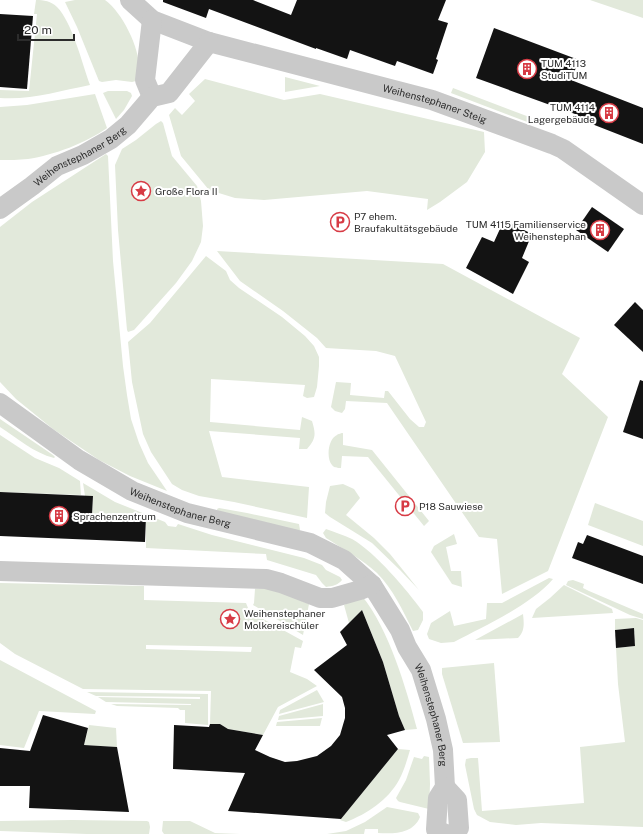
<svg xmlns="http://www.w3.org/2000/svg" width="643" height="834" viewBox="0 0 643 834" font-family="'Public Sans',sans-serif">
<style>
.green{fill:#e2e9db;fill-rule:evenodd}
.building{fill:#131313}
.lines{fill:none;stroke-linecap:round;stroke-linejoin:round}
.street{stroke:#c9c9c9;stroke-width:20}
.labels{text-anchor:middle;stroke-width:4;stroke-linejoin:round;paint-order:stroke}
.poi-label{font-size:10px;fill:#2c2c2c;stroke:#fff;text-anchor:start}
.street-label{font-size:10px;fill:#2c2c2c;stroke:#fff}
</style>
<rect width="100%" height="100%" fill="#fff"/>
<g class="green">
<path d="M36,0c8,0 15,1 21,7 15,15 25,56 33,78 -31,6 -58,15 -90,13v-8l29,1 8,-77h-3z"/>
<path d="M75,0h30c17,12 35,48 34,69 0,4 -2,8 -3,12l-4,1 -16,-2 -14,2 -3,-1 -22,-54 -12,-25z"/>
<polygon points="590,0 643,0 643,18"/>
<polygon points="285,77 320,86 285,92"/>
<polygon points="205,79 284,100 320,94 484,132 485,152 467,182 440,202 427,210 428,199 367,191 264,200 235,198 209,190 181,156 169,115 175,108 182,115 195,101 189,94"/>
<polygon points="453,88 532,118 530,123 451,93"/>
<polygon points="108,91 127,91 131,93 132,96 124,110 116,119 103,93"/>
<path d="M95,94l12,34c-21,15 -53,27 -79,31 -9,1 -19,1 -28,1v-53l27,-2z"/>
<polygon points="161,121 163,123 172,156 197,186 201,201 203,226 201,242 192,261 176,283 134,330 128,332 127,330 118,230 115,165 122,149 136,140 156,124"/>
<polygon points="106,154 108,156 113,261 123,366 127,395 131,419 139,443 148,463 167,491 130,476 99,460 53,429 16,399 0,382 0,227 32,202"/>
<polygon points="217,251 443,264 580,338 562,374 608,417 548,571 502,594 497,539 479,537 387,403 346,401 345,409 342,413 335,411 331,407 336,382 351,383 350,395 384,398 385,391 388,391 410,419 419,427 424,427 426,422 395,356 376,351 326,348 317,338 283,311 240,281"/>
<path d="M206,256l20,15 4,9 9,8 43,29 23,19 9,10 5,11v9l-2,21 -3,10 -7,1 -4,-2 2,-11 -94,-6 -1,43 90,8 2,-13 10,4c4,13 4,18 -5,28h-8l1,-11 -91,-7 13,46 87,10 -2,31 -73,-16 -35,-6 -17,-6 -10,-6 -21,-32 -8,-18 -11,-52 -4,-40 22,-19z"/>
<path d="M0,419l53,36 2,2 -1,1c-20,-5 -37,-20 -54,-31z"/>
<path d="M343,433v12l29,5 57,71 -5,5 -56,-69 -26,-1 -1,12c-3,0 -7,0 -9,-3 -6,-7 -4,-26 5,-30 0,-1 6,-2 6,-2z"/>
<polygon points="0,435 35,458 59,468 80,481 81,495 0,492"/>
<path d="M83,483l32,19 50,20 3,4 8,1 2,-3 34,11 92,23 18,7 4,5 14,7 2,3c-4,5 -9,6 -16,7l-4,-4 -6,-8 -49,-15 -1,-6 -120,-6v-31l-54,-2 1,-19h-8z"/>
<polygon points="343,484 354,489 360,498 346,515 374,538 390,554 419,590 400,570 372,543 330,517 325,513 326,502 330,486"/>
<polygon points="595,503 643,521 643,546 588,525"/>
<polygon points="219,508 247,513 299,524 300,530 297,532 218,512 217,509"/>
<path d="M326,529c8,3 18,6 26,10 24,14 54,50 71,73v8l-5,10 -5,1c-10,-20 -20,-42 -36,-58 -15,-14 -34,-24 -51,-35l-3,-5z"/>
<polygon points="454,534 457,544 446,547 451,571 461,571 462,587 452,584 431,552 434,546"/>
<path d="M549,578l4,1c-22,26 -69,47 -99,63l-13,1 -12,-4 -2,-5 4,-11 19,-12 4,15 32,-7 1,-16h15z"/>
<polygon points="573,580 584,584 583,588 589,591 643,614 643,619 630,615 566,585 568,581"/>
<path d="M0,583l144,3v14l102,3 2,5 6,6 49,27 -2,7 -6,-1 -5,25 17,7 10,7 -39,21 -15,28 -35,-6 -8,-5h-10l1,-33 -128,-2 -68,-35 -15,-11zM146,645l106,2 -1,5 -105,-3z"/>
<polygon points="564,585 612,609 613,613 532,618 536,609 550,598"/>
<polygon points="255,589 273,589 309,604 303,635 253,605 254,603"/>
<path d="M362,596c27,33 44,92 55,133l-12,1 -6,-14 -16,-54 -21,-52 -13,13 -5,-18z"/>
<path d="M523,614c1,9 2,17 -5,24l-43,2z"/>
<polygon points="636,618 643,620 643,827 541,823 516,825 490,822 477,815 474,809 465,765 466,759 471,758 478,758 482,811 584,803 580,747 625,742 618,684 616,648 635,646 634,628 615,630 615,619"/>
<polygon points="0,660 96,711 95,714 39,711 24,748 0,745"/>
<polygon points="494,663 500,742 463,743 442,674 442,668"/>
<polygon points="317,690 324,702 279,714 280,710"/>
<polygon points="87,692 208,694 208,725 185,723 185,710 180,710 178,708 117,706 111,704 191,705 191,704 106,702 98,697 200,699 200,697 96,696"/>
<polygon points="323,704 323,716 278,720 279,716"/>
<polygon points="322,718 320,726 276,726 277,722"/>
<polygon points="89,725 116,728 117,747 84,745"/>
<path d="M398,749l12,1c-3,10 -6,21 -11,30 -11,20 -32,34 -53,42l-6,-2z"/>
<polygon points="424,756 429,757 430,784 429,809 400,802 398,801 396,798 406,780 414,757 422,759"/>
<path d="M387,807l31,6 2,4c-7,17 -26,17 -42,16v-4h-13l-1,5h-37l19,-3 19,-9z"/>
<polygon points="72,820 147,821 149,822 150,827 149,834 87,834 0,831 0,821"/>
<polygon points="163,821 190,821 215,833 240,834 164,834 162,831"/>
</g>
<g class="building">
<polygon points="163,0 253,0 291,15 297,0 446,0 438,20 448,23 436,59 438,60 433,74 397,61 395,66 350,50 347,59 316,48 316,49 209,9 206,18 163,2"/>
<polygon points="0,14 33,16 27,89 0,87"/>
<polygon points="494,28 579,60 571,80 643,108 643,144 574,117 575,114 476,78"/>
<polygon points="592,207 624,229 608,252 576,230"/>
<polygon points="504,220 532,234 522,258 529,262 513,294 466,268 482,237 494,242"/>
<polygon points="635,302 643,310 643,352 614,325"/>
<polygon points="640,380 643,381 643,439 623,432"/>
<polygon points="0,492 93,496 92,515 146,517 145,542 0,536"/>
<polygon points="587,535 643,556 643,584 572,558 578,542 583,544"/>
<polygon points="362,610 383,662 399,716 405,730 387,735 398,749 341,819 228,811 245,773 173,769 174,725 209,727 210,724 220,724 228,729 263,735 255,750 270,757 285,762 297,761 317,756 331,746 340,735 345,718 345,708 342,697 314,670 347,645 340,632"/>
<polygon points="634,628 635,646 616,648 615,630"/>
<polygon points="43,715 88,728 84,745 117,747 129,812 29,808 30,786 0,786 0,748 30,751"/>
</g>
<g class="lines">
<g class="street">
<path id="s1" d="M130,0l22,20 57,22 223,58 120,44 11,5 80,56"/>
<polyline points="152,97 145,80 152,20"/>
<path id="s2" d="M0,209l32,-23 25,-20 26,-11 28,-16 17,-14 24,-28 17,-4 40,-51"/>
<path id="s3" d="M0,403l79,57 53,31 55,22 123,30 34,17 28,25 28,45 7,17 14,23 15,49 7,31 2,37 -7,11 -2,31 9,5"/>
<polyline points="0,571 266,579 281,583 320,598 332,598 360,590 372,585"/>
<polyline points="445,787 457,800 459,828 453,834"/>
</g>
</g>
<defs>
<symbol id="building-ring" viewBox="-11 -11 22 22"><circle r="9.5" fill="#fff" stroke="#d73b45" stroke-width="1.5"/><path d="M-4-6H4V6H1V3H-1V6H-4ZM-2.5-4.3h1.7v1.8h-1.7ZM.8-4.3h1.7v1.8H.8ZM-2.5-1h1.7V.8h-1.7ZM.8-1h1.7V.8H.8Z" fill="#d73b45"/></symbol>
<symbol id="sight-ring" viewBox="-11 -11 22 22"><circle r="9.5" fill="#fff" stroke="#d73b45" stroke-width="1.5"/><path d="M0-6L1.8-2.2L6-1.7L2.9 1.2L3.7 5.4L0 3.3L-3.7 5.4L-2.9 1.2L-6-1.7L-1.8-2.2Z" fill="#d73b45"/></symbol>
<symbol id="parking-ring" viewBox="-11 -11 22 22"><circle r="9.5" fill="#fff" stroke="#d73b45" stroke-width="1.5"/><path d="M-3.5-5.5H1a3.5 3.5 0 0 1 0 7H-1V5.5H-3.5ZM-1-3.4V-.6H.8a1.4 1.4 0 0 0 0-2.8Z" fill="#d73b45"/></symbol>
</defs>
<g fill-rule="evenodd">
<use href="#building-ring" x="516" y="58" width="22" height="22"/>
<use href="#building-ring" x="598" y="102" width="22" height="22"/>
<use href="#sight-ring" x="130" y="180" width="22" height="22"/>
<use href="#parking-ring" x="329" y="211" width="22" height="22"/>
<use href="#building-ring" x="589" y="219" width="22" height="22"/>
<use href="#parking-ring" x="394" y="495" width="22" height="22"/>
<use href="#building-ring" x="48" y="505" width="22" height="22"/>
<use href="#sight-ring" x="219" y="608" width="22" height="22"/>
</g>
<g class="labels">
<g class="poi-label">
<text x="541" y="67">TUM 4113<tspan x="541" dy="12">StudiTUM</tspan></text>
<text x="595" y="111" text-anchor="end">TUM 4114<tspan x="595" dy="12">Lagergebäude</tspan></text>
<text x="155" y="195">Große Flora II</text>
<text x="354" y="220">P7 ehem.<tspan x="354" dy="12">Braufakultätsgebäude</tspan></text>
<text x="586" y="228" text-anchor="end">TUM 4115 Familienservice<tspan x="586" dy="12">Weihenstephan</tspan></text>
<text x="419" y="510">P18 Sauwiese</text>
<text x="73" y="520">Sprachenzentrum</text>
<text x="244" y="617">Weihenstephaner<tspan x="244" dy="12">Molkereischüler</tspan></text>
</g>
<g class="street-label">
<text dy="4" stroke="none"><textPath href="#s1" startOffset="325">Weihenstephaner Steig</textPath></text>
<text dy="4" stroke="none"><textPath href="#s2" startOffset="96">Weihenstephaner Berg</textPath></text>
<text dy="4" stroke="none"><textPath href="#s3" startOffset="210">Weihenstephaner Berg</textPath></text>
<text dy="4" stroke="none"><textPath href="#s3" startOffset="565">Weihenstephaner Berg</textPath></text>
</g>
</g>
<path d="M18 34v6h56v-6" fill="none" stroke="#2c2c2c" stroke-width="2"/>
<text x="24" y="34" font-size="12" fill="#2c2c2c" stroke="#ffffff" stroke-width="3" paint-order="stroke">20 m</text>
</svg>
